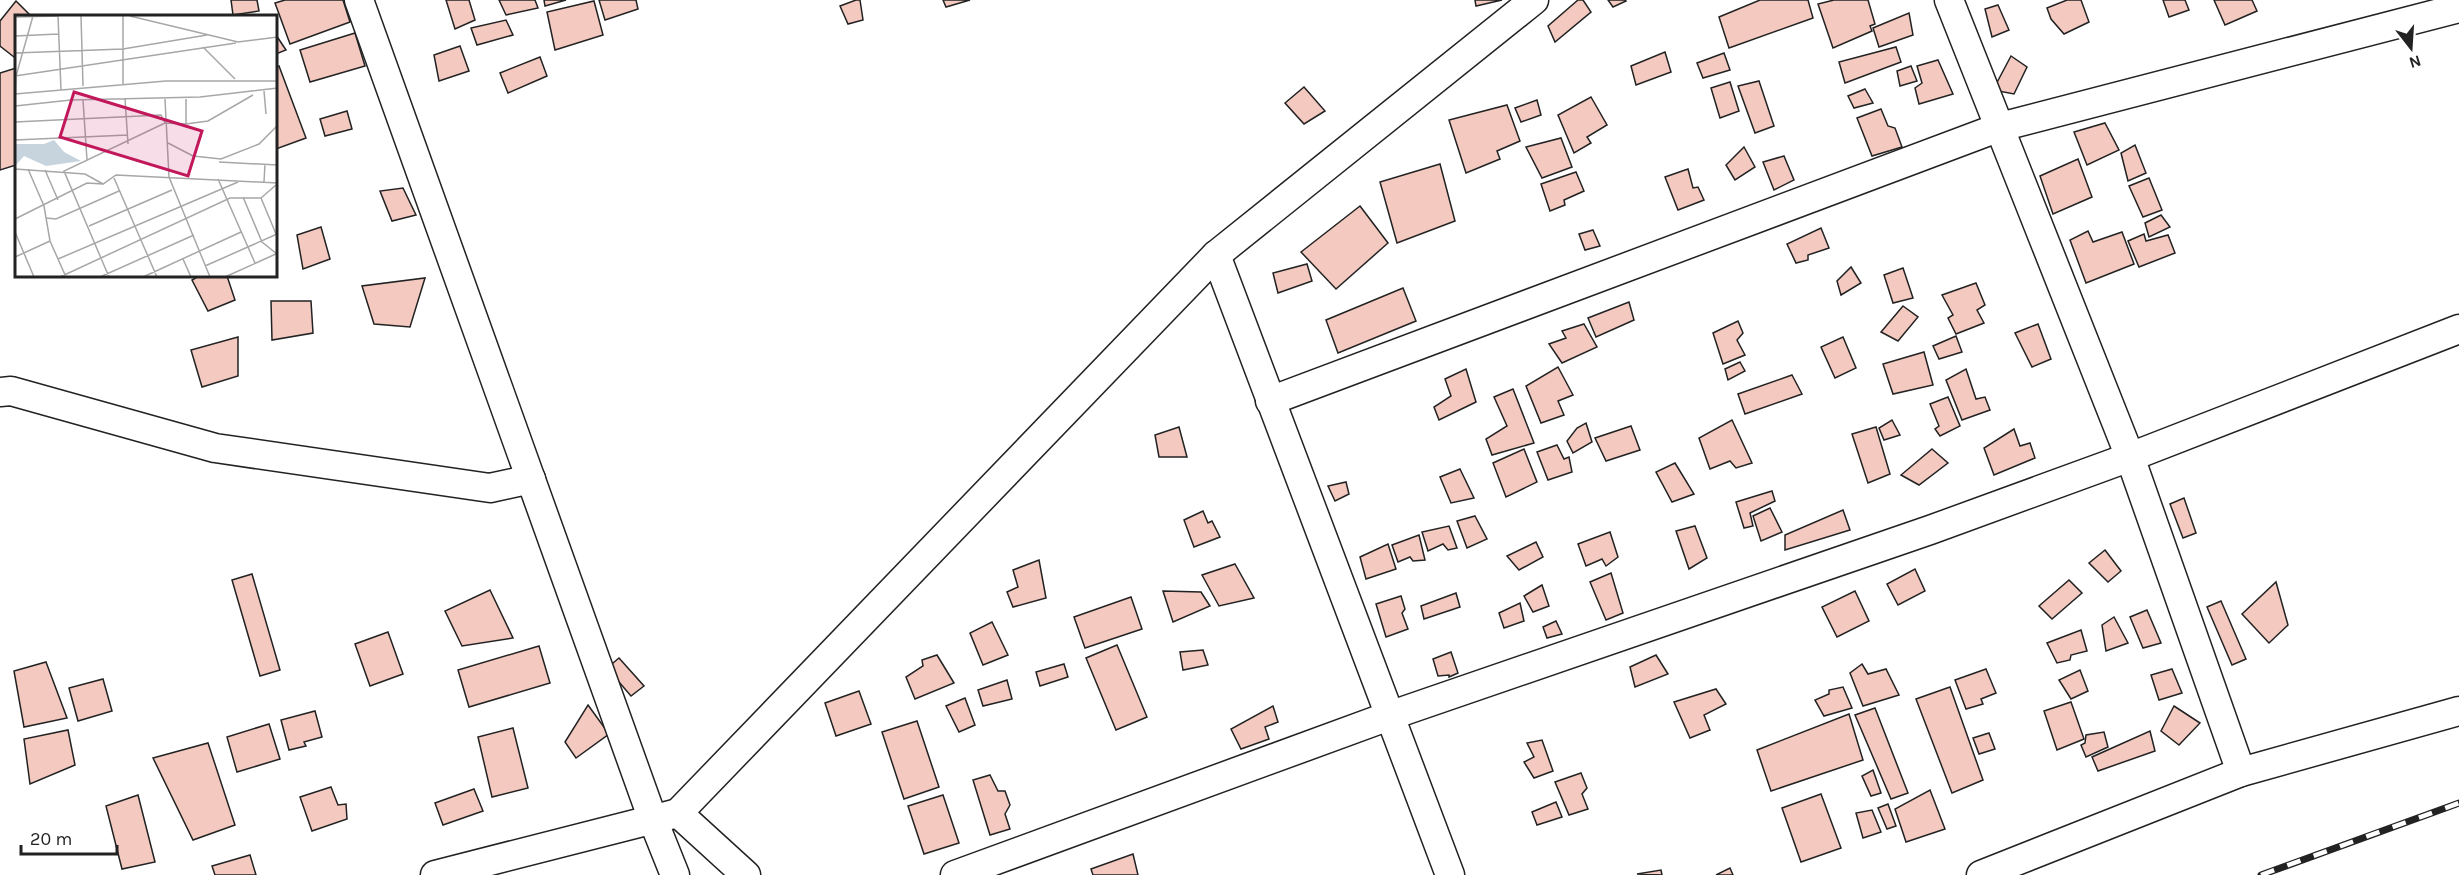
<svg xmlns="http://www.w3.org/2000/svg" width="2459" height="875" viewBox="0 0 2459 875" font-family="Karla,sans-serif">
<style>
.building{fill:#f3c9c0;stroke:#222;stroke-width:1.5}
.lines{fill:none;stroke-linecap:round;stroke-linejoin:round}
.street-casing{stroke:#222;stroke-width:31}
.street{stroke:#fff;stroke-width:28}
.rail-casing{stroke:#222;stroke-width:7}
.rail{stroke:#fff;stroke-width:4.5;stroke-dasharray:14;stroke-linecap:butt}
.inset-road{fill:none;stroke:#a7a7a7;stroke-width:1.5}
.view{fill:#c2185b;fill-opacity:0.15;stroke:#c2185b;stroke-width:3}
.inset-edge{fill:none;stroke:#222;stroke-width:3}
</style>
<rect width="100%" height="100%" fill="#fff"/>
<g class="building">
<polygon points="231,0 257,0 259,11 233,15"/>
<polygon points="285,0 343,0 350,22 290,44 275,3"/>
<polygon points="446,0 469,0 475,20 455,29"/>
<polygon points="499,0 535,0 538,8 506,15"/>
<polygon points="544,0 566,0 545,6"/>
<polygon points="599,0 636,0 638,9 605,20"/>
<polygon points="856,0 860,0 863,20 848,24 840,6"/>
<polygon points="943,0 970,0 946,7"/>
<polygon points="1475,0 1502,0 1476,6"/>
<polygon points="1578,0 1583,0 1591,12 1555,42 1548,26"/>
<polygon points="1608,0 1625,0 1626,1 1613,7"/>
<polygon points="1760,0 1808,0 1813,18 1729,48 1719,17"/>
<polygon points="1834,0 1868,0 1875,24 1870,26 1872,31 1833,48 1818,4"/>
<polygon points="2067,0 2081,0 2089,22 2064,34 2051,19 2047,8"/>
<polygon points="2163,0 2185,0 2189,10 2169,17"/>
<polygon points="2214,0 2252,0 2257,11 2225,25"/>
<polygon points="16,1 31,16 16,16 16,54 14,57 0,46 0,21"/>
<polygon points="594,1 603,35 555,50 547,12"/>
<polygon points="1998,5 2009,30 1992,37 1985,9"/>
<polygon points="1909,13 1913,35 1879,47 1873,28"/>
<polygon points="506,20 513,35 477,45 471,28"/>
<polygon points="355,33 365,66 310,82 300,50"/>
<polygon points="276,35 286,50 276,54"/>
<polygon points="460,46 469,71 439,81 434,55"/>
<polygon points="1896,47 1901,62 1845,83 1839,62"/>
<polygon points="1665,52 1671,72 1636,85 1631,66"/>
<polygon points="1724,53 1730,70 1703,78 1697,63"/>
<polygon points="2011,56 2027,67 2014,94 1993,90"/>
<polygon points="540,57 547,76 508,93 500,73"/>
<polygon points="1938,60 1953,94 1919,104 1915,88 1922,83 1917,66"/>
<polygon points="279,66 306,138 276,149 276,67"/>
<polygon points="1911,66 1917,81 1900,86 1897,71"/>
<polygon points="16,68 16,165 0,170 0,73"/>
<polygon points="1759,81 1774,126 1755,133 1738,86"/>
<polygon points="1730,82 1739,111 1720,118 1711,88"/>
<polygon points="1304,87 1325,111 1304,124 1285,103"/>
<polygon points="1865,89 1873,103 1854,108 1848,96"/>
<polygon points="1591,97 1607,125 1587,137 1591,143 1574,153 1558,115"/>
<polygon points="1537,100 1541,115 1521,122 1515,108"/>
<polygon points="1507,105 1520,141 1497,151 1500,159 1466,173 1449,120"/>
<polygon points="1881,109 1888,126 1895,128 1902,147 1872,156 1857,118"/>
<polygon points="347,111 352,129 325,136 320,119"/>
<polygon points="2105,123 2119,150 2087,165 2074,132"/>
<polygon points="1561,138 1572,167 1542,178 1526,147"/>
<polygon points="2135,145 2146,173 2128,181 2121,153"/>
<polygon points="1744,147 1755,167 1735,180 1726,165"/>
<polygon points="1784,156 1794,180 1774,190 1763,162"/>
<polygon points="2078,159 2092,197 2053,214 2040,176"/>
<polygon points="1440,164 1455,221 1397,243 1380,182"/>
<polygon points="1688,169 1693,188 1698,187 1704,200 1678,210 1665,177"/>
<polygon points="1576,172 1584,191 1564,200 1565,205 1550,211 1541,184"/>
<polygon points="2149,178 2162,210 2143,217 2129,186"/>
<polygon points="403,188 416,215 392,221 380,191"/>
<polygon points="1360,206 1388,243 1336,289 1301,252"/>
<polygon points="2161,215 2170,227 2149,237 2145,223"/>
<polygon points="321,227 330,259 303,269 297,235"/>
<polygon points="1821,228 1829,248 1808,255 1808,260 1796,263 1787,244"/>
<polygon points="1593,230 1600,246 1585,250 1579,234"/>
<polygon points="2088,231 2093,242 2122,232 2134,264 2086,283 2070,240"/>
<polygon points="2144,234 2146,241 2168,235 2175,253 2139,267 2128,241"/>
<polygon points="1307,264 1312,281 1278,293 1273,273"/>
<polygon points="1851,267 1861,283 1841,295 1837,281"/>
<polygon points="1903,268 1913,298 1893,303 1884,275"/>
<polygon points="199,276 227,276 235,300 208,311 192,280"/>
<polygon points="425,278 410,327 374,324 362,286"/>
<polygon points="1976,283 1985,305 1977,310 1984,323 1956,334 1948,318 1953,315 1942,295"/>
<polygon points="1403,288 1416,321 1338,353 1326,320"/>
<polygon points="271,301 311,301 313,333 272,340"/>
<polygon points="1629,302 1634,320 1596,337 1588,318"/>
<polygon points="1903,306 1918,317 1898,341 1881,332"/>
<polygon points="1738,321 1743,333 1737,340 1745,355 1723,364 1713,333"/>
<polygon points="1584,324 1597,347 1562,363 1549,344 1566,338 1562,331"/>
<polygon points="2038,324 2051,359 2032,367 2015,333"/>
<polygon points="1956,336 1962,352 1939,359 1933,346"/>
<polygon points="238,337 238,376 202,387 191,350"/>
<polygon points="1843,337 1856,368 1835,378 1821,347"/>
<polygon points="1924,352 1933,385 1893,394 1883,364"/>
<polygon points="1740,362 1745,371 1728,380 1725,369"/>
<polygon points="1558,367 1573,395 1558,401 1564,415 1541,423 1526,386"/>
<polygon points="1466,369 1476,402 1439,420 1434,407 1451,396 1445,379"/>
<polygon points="1966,369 1976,399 1985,397 1990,410 1962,420 1946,380"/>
<polygon points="1792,375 1802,394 1745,414 1738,394"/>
<polygon points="1513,389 1534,443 1492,455 1486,439 1507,426 1494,397"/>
<polygon points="1948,397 1960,426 1940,436 1935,429 1939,426 1930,404"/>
<polygon points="1732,420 1752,463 1736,468 1730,461 1710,469 1699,438"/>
<polygon points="1892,420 1900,435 1884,440 1879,428"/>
<polygon points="1586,423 1592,442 1573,453 1567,441 1577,428"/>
<polygon points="1631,426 1640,450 1606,461 1595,438"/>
<polygon points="1179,427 1187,457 1159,457 1155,435"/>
<polygon points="1876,427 1890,474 1868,483 1852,434"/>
<polygon points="2014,429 2020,446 2030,443 2035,458 1994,475 1984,448"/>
<polygon points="1557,445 1564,459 1569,457 1572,472 1548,480 1537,452"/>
<polygon points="1524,449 1537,482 1506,497 1493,463"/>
<polygon points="1932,449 1948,463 1919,485 1901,475"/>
<polygon points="1675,463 1694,494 1672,502 1656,472"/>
<polygon points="1460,469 1474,498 1451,503 1440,477"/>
<polygon points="1346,482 1349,494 1335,501 1328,486"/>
<polygon points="1772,491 1775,501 1750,513 1753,526 1744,528 1736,502"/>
<polygon points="2184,498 2196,533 2183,538 2170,504"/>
<polygon points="1770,508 1782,532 1761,541 1753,516"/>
<polygon points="1843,510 1850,530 1785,550 1785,535"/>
<polygon points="1203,511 1208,523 1212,521 1220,537 1194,547 1184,520"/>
<polygon points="1475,516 1487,539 1467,548 1457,521"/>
<polygon points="1449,526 1457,548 1448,550 1443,544 1428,551 1422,532"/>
<polygon points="1695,526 1707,558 1689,569 1676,531"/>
<polygon points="1610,532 1618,557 1606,566 1602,559 1586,566 1578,544"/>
<polygon points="1419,535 1425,560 1413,561 1410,557 1398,562 1392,545"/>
<polygon points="1536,542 1543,557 1519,570 1507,556"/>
<polygon points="1388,544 1396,569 1366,579 1360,557"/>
<polygon points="2105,550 2121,571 2108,582 2089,563"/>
<polygon points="1039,560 1046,598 1013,607 1007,592 1018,587 1013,570"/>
<polygon points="1235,564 1254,598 1219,606 1202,575"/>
<polygon points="1915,569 1925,591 1898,605 1887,584"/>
<polygon points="1611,573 1623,613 1606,620 1590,582"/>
<polygon points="252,574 280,670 260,676 232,580"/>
<polygon points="2069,580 2082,593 2052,619 2039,606"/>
<polygon points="2276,582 2288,625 2269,643 2242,614"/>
<polygon points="1542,585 1549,606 1533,612 1524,596"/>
<polygon points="490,590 513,638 462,646 445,611"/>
<polygon points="1163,591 1201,592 1210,606 1173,622"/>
<polygon points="1855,591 1869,621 1837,637 1822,607"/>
<polygon points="1456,593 1460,607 1424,619 1421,606"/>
<polygon points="1401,596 1405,609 1402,613 1408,629 1386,637 1376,604"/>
<polygon points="1131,597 1142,629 1085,648 1074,617"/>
<polygon points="2221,601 2246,659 2232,665 2207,607"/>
<polygon points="1520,603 1524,621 1504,628 1499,613"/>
<polygon points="2147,610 2161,643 2143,648 2130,617"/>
<polygon points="2114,617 2128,643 2106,651 2102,625"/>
<polygon points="1556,621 1562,634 1547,638 1543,627"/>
<polygon points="992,622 1008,655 983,665 970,633"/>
<polygon points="2081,630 2087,651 2071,655 2070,660 2057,663 2047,643"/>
<polygon points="388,632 403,674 370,686 355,644"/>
<polygon points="1117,645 1147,717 1116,730 1086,658"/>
<polygon points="539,646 550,683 469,707 458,670"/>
<polygon points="1203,650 1208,665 1183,670 1180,652"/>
<polygon points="1451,652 1458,673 1449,677 1449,675 1438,676 1433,659"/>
<polygon points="937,655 954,683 915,699 906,677 923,666 922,660"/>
<polygon points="1656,655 1668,674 1635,687 1630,667"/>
<polygon points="619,658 644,686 631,696 607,668"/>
<polygon points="46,662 67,718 24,727 14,671"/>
<polygon points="1064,664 1068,677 1040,686 1036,672"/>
<polygon points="1862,664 1868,674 1886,669 1899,695 1863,706 1850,673"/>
<polygon points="1986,669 1996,693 1981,699 1983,704 1966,709 1955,680"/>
<polygon points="2172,669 2182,693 2159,700 2151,675"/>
<polygon points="2080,670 2088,691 2071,699 2059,680"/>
<polygon points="103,679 112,711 78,721 69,688"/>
<polygon points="1007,680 1012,699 983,706 978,690"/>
<polygon points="1843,687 1852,708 1824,716 1815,700 1829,694 1829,690"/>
<polygon points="1950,687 1983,780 1952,793 1916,699"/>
<polygon points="1716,689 1726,704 1704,715 1710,730 1690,738 1674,702"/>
<polygon points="859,691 871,724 836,736 825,703"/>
<polygon points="965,698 975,725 959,732 946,706"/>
<polygon points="2071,702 2084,739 2057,750 2044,711"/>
<polygon points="588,705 609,734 576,758 565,742"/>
<polygon points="1273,706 1278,722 1265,727 1269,739 1241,749 1231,729"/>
<polygon points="2174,706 2200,723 2179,745 2161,731"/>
<polygon points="1875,708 1908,793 1891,799 1855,715"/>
<polygon points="315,711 322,737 304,742 306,746 289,750 281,720"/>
<polygon points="1849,714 1863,760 1771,791 1757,750"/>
<polygon points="917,721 939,787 904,799 882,732"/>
<polygon points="269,724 280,759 237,772 227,737"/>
<polygon points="513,728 528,788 492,797 478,737"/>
<polygon points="68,730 75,765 30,784 24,739"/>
<polygon points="2150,731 2155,751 2098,771 2092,757"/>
<polygon points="2104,732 2108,747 2086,757 2081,745 2085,743 2086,735"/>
<polygon points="1989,733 1995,749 1979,754 1973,738"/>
<polygon points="1542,740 1553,771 1534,778 1524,762 1534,757 1527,743"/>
<polygon points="208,743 235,825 193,840 153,758"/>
<polygon points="1873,770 1881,793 1871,796 1862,776"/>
<polygon points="1581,773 1587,788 1582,794 1588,809 1569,815 1555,782"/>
<polygon points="990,775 998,791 1005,791 1010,805 1005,814 1010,829 990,835 973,780"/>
<polygon points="331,787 338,805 346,804 347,819 312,831 300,797"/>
<polygon points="474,789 483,811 443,825 435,803"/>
<polygon points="1930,790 1945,829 1906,842 1895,809"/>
<polygon points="1821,794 1841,848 1801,862 1782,808"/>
<polygon points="138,795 155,862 122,869 106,806"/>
<polygon points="943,795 959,843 924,854 908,806"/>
<polygon points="1556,802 1562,817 1537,825 1532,812"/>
<polygon points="1888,804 1896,826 1887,829 1878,808"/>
<polygon points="1872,810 1881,832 1863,838 1856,813"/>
<polygon points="1133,854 1138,875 1093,875 1091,869"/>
<polygon points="250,855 256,875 215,875 212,866"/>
<polygon points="1730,868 1733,875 1716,875"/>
<polygon points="1661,870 1662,875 1637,874"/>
</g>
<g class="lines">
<defs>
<g id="street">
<polyline points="359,0 653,820 675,875"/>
<polyline points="1949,0 2130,457 2241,772"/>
<polyline points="1216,255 1450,875"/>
<polyline points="0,392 11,391 215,448 490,488 531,479"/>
<polyline points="1270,401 2000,127 2459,8"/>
<polyline points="678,813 1216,255 1534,0"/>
<polyline points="435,875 678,813 746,875"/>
<polyline points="955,875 1389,716 1930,530 2130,457 2459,329"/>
<polyline points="1981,875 2241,772 2459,711"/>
</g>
</defs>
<use href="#street" class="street-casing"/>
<use href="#street" class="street"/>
<defs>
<polyline id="rail" points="2261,875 2459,803"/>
</defs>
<use href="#rail" class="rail-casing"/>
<use href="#rail" class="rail"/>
</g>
<g transform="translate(15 15)">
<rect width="262" height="262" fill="#fff"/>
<path d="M39,125l10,12 17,9 -35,5 -22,-10 -9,10v-22h29z" fill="#c7d3dd"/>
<path class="inset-road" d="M43,1l3,74M66,1l2,70M115,1l108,26 40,-5M0,2l42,-1M0,21l43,-2M188,32l32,32M0,38l108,-4 84,-14M0,61l221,-33M108,70v-69M249,76l2,23M0,79l151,-13h112M110,83l3,46M150,84l4,78 41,100M171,84v25M68,85l4,60M0,91l56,-6 129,-3 78,-9M0,92l1,-31 17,-60M0,107l146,-7 4,8 21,1 22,-3 45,-26M0,125l113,-5M153,128l25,13 28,3 38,-15 19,-19M204,147l59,3M0,154l70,5 18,10 13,-9 162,8M13,154l16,37 6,35 16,36M30,155l13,30M99,163l43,99M203,164l37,84M249,167l1,-18M228,182l19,45 15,12M246,183l15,-13M31,203l10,1 63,-28M0,204l72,-36 16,1M74,211l83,-36M0,217l19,45M0,242l35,-16M43,244l180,-77M168,244l8,18M190,251l72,-32M45,262l170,-79h31l15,36M85,262l94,-42M94,262l-45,-106 101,-48M128,262l98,-45M210,262l53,-24"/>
<path class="view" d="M59,77l128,39 -14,45 -128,-39z"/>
<rect width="262" height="262" class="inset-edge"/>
</g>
<g transform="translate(2411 48) rotate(163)" stroke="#ffffff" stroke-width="4.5" paint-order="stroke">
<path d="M0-4.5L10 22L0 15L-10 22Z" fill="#222222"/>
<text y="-9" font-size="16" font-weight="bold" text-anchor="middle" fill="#222222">N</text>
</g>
<path d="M21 845v9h96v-9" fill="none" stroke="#222222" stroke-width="3"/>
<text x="30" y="845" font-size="18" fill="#222222" stroke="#ffffff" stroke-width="4.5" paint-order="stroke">20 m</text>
</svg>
